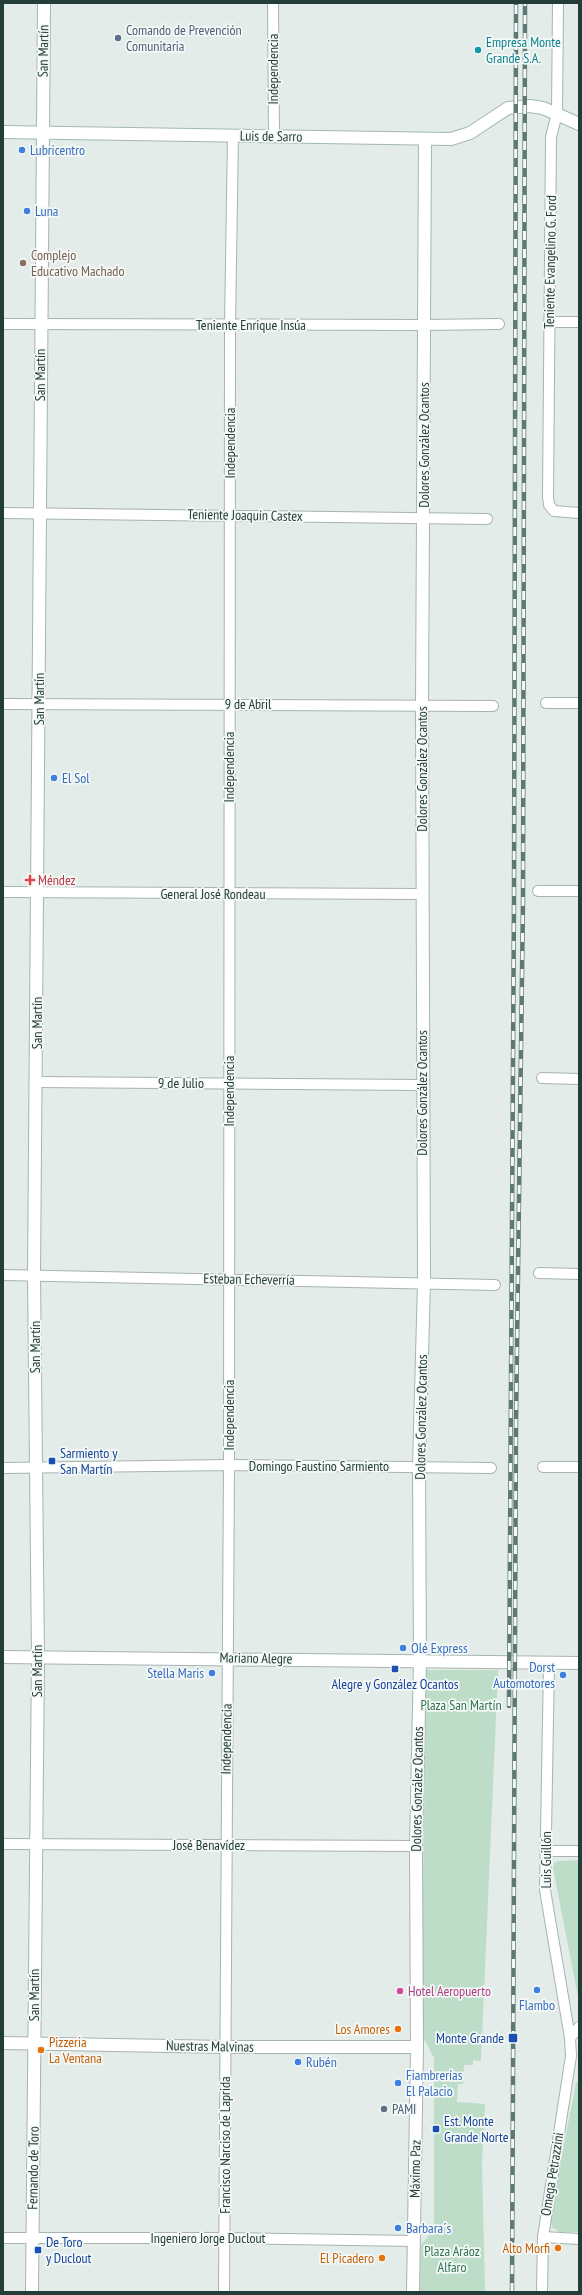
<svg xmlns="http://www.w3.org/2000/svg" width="582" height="2295" viewBox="0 0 582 2295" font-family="'PT Sans Narrow',sans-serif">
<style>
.green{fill:#bdddc8}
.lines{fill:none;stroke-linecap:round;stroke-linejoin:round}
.minor-casing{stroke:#a6b4b1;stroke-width:12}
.tertiary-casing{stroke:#a6b4b1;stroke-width:14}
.secondary-casing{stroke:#a2b8b2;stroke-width:14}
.minor{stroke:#fff;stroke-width:10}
.tertiary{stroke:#fff;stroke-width:12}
.secondary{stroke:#fff;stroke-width:12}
.rail-casing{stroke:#5e7974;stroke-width:4.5}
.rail{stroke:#f4f9f7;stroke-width:3;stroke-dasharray:9;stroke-linecap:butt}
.service-dot{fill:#5c6f8a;stroke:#f4f9f7;stroke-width:1.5}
.culture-dot{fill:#0f9aa8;stroke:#f4f9f7;stroke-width:1.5}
.shop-dot{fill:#3f7fe0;stroke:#f4f9f7;stroke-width:1.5}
.education-dot{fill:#8d6e63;stroke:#f4f9f7;stroke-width:1.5}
.health-dot{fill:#e0444e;stroke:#f4f9f7;stroke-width:1.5}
.transit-dot{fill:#1a4fb4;stroke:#f4f9f7;stroke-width:1.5}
.hotel-dot{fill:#d1479c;stroke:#f4f9f7;stroke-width:1.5}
.food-dot{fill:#e8710a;stroke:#f4f9f7;stroke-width:1.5}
.labels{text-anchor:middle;stroke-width:3.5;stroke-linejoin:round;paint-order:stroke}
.service-label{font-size:14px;fill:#4e5e75;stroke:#f4f9f7;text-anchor:start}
.culture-label{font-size:14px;fill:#0d838f;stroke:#f4f9f7;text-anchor:start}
.street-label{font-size:14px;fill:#233d39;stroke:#f4f9f7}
.shop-label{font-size:14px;fill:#366cbe;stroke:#f4f9f7;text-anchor:start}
.education-label{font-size:14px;fill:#785e54;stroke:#f4f9f7;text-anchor:start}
.health-label{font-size:14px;fill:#be3a42;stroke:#f4f9f7;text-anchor:start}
.transit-label{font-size:14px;fill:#164399;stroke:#f4f9f7;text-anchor:start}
.park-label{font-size:14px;fill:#2f734f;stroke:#f4f9f7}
.hotel-label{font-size:14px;fill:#b23c85;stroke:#f4f9f7;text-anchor:start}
.food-label{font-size:14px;fill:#c56008;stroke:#f4f9f7;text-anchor:end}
</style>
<rect width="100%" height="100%" fill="#e3ece9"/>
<g class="green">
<polygon points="426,1670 498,1670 481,2061 473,2060 473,2065 464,2065 463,2084 458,2084 457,2102 485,2104 482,2163 485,2292 420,2292 421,2245 434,2229 434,2058 421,2033"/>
<polygon points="579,1860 579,2002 553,1868 554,1863 559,1861"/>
<polygon points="579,2080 579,2232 559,2232 552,2227 550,2216 576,2083"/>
</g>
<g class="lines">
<defs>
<g id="minor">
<polyline points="273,3 274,135"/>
<polyline points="558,3 557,113 551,137 548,497 549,505 554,511 579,513"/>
<polyline points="549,322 579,322"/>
<polyline points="3,324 425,325 499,324"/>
<polyline points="3,513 487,519"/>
<polyline points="546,703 579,703"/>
<polyline points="3,704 493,706"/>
<polyline points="538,891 579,891"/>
<polyline points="3,892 423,894"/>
<polyline points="542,1078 579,1079"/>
<polyline points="36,1082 422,1085"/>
<polyline points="539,1273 579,1274"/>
<polyline points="3,1275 495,1285"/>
<polyline points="543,1467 579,1467"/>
<polyline points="3,1468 229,1465 491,1468"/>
<polyline points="3,1844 416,1846"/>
<polyline points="545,1851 579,1851"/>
<polyline points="570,2038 579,2027"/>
<polyline points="543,2237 579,2239"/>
<polyline points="3,2238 225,2238 414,2241"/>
<polyline points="224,2292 229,1465 230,325 233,135"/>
<polyline points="542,2292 543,2237 571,2056 570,2038 545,1890 549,1663"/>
</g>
<g id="tertiary">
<polyline points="3,1657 579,1663"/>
<polyline points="3,2043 226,2047 417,2047"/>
<polyline points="32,2292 38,1657 34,1275 44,3"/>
<polyline points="413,2292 417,2047 416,1846 420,1661 419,1467 424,1282 422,705 425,139"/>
</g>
<polyline id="secondary" points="3,132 451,139 470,133 508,108 530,106 543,108 579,124"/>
</defs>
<use href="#minor" class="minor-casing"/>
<use href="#tertiary" class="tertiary-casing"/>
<use href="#secondary" class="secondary-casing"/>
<use href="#minor" class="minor"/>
<use href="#tertiary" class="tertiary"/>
<use href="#secondary" class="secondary"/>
<defs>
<g id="rail">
<polyline points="509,1706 514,901 516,3"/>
<polyline points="512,2292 516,1422 523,901 525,3"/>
</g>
</defs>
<use href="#rail" class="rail-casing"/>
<use href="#rail" class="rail"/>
</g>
<g class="service-dot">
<circle cx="118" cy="38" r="4"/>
<circle cx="384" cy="2109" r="4"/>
</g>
<circle class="culture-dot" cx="478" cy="50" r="4"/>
<g class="shop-dot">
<circle cx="22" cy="150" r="4"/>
<circle cx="27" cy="211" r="4"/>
<circle cx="54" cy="778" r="4"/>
<circle cx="403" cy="1648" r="4"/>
<circle cx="212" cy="1673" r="4"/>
<circle cx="563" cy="1675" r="4"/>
<circle cx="537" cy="1990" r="4"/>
<circle cx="298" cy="2062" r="4"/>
<circle cx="398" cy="2083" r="4"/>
<circle cx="398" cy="2228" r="4"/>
</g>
<circle class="education-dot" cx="23" cy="263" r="4"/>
<path class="health-dot" d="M28 874h4v4h4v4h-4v4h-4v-4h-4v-4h4z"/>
<g class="transit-dot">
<rect x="48" y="1457" width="8" height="8" rx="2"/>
<rect x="391" y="1665" width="8" height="8" rx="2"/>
<rect x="508" y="2033" width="10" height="10" rx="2"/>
<rect x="432" y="2125" width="8" height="8" rx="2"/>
<rect x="34" y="2246" width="8" height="8" rx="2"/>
</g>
<circle class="hotel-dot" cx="400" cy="1991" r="4"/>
<g class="food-dot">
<circle cx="398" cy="2029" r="4"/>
<circle cx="41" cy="2050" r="4"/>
<circle cx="558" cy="2248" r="4"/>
<circle cx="382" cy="2258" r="4"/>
</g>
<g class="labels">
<g class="service-label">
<text x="126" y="35">Comando de Prevención<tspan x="126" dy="16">Comunitaria</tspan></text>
<text x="392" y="2114">PAMI</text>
</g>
<g class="culture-label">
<text x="486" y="47">Empresa Monte<tspan x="486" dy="16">Grande S.A.</tspan></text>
</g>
<g class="street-label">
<text transform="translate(43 51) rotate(-89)" y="5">San Martín</text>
<text transform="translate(273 69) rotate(-90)" y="5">Independencia</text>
<text transform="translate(271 136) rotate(1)" y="5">Luis de Sarro</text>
<text transform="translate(550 262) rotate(-89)" y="5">Teniente Evangelino G. Ford</text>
<text x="251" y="330">Teniente Enrique Insúa</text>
<text transform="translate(40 375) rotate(-90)" y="5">San Martín</text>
<text transform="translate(230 443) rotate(-90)" y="5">Independencia</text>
<text transform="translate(424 445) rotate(-90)" y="5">Dolores González Ocantos</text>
<text transform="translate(245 515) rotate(1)" y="5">Teniente Joaquín Castex</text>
<text transform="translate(39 699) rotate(-90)" y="5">San Martín</text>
<text x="248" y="709">9 de Abril</text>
<text transform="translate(229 767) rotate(-90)" y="5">Independencia</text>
<text transform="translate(422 769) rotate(-90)" y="5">Dolores González Ocantos</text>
<text x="213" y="899">General José Rondeau</text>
<text transform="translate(37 1023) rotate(-90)" y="5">San Martín</text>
<text x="181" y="1088">9 de Julio</text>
<text transform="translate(229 1091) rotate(-90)" y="5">Independencia</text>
<text transform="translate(422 1093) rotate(-90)" y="5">Dolores González Ocantos</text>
<text transform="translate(249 1279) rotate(1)" y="5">Esteban Echeverría</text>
<text transform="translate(35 1347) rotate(-90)" y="5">San Martín</text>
<text transform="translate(229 1415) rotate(-90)" y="5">Independencia</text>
<text transform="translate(421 1417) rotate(-89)" y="5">Dolores González Ocantos</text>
<text x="319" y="1471">Domingo Faustino Sarmiento</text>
<text transform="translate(256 1658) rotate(1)" y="5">Mariano Alegre</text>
<text transform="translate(37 1671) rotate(-90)" y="5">San Martín</text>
<text transform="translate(226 1739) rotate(-89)" y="5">Independencia</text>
<text transform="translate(417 1789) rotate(-89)" y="5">Dolores González Ocantos</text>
<text x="209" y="1850">José Benavídez</text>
<text transform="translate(546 1860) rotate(-90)" y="5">Luis Guillón</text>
<text transform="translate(34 1995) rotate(-90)" y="5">San Martín</text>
<text transform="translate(210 2046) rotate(1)" y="5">Nuestras Malvinas</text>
<text transform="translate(225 2145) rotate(-90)" y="5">Francisco Narciso de Laprida</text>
<text transform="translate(33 2168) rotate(-89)" y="5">Fernando de Toro</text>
<text transform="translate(415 2169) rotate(-89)" y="5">Máximo Paz</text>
<text transform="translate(552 2174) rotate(-81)" y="5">Omega Petrazzini</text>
<text x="208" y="2243">Ingeniero Jorge Duclout</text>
</g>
<g class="shop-label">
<text x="30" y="155">Lubricentro</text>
<text x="35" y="216">Luna</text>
<text x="62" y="783">El Sol</text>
<text x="411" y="1653">Olé Express</text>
<text x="555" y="1672" text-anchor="end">Dorst<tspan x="555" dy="16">Automotores</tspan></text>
<text x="204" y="1678" text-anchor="end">Stella Maris</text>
<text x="537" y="2010" text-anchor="middle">Flambo</text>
<text x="306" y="2067">Rubén</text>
<text x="406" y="2080">Fiambrerías<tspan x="406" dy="16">El Palacio</tspan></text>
<text x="406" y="2233">Barbara´s</text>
</g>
<g class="education-label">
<text x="31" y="260">Complejo<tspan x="31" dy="16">Educativo Machado</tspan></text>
</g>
<g class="health-label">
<text x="38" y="885">Méndez</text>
</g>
<g class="transit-label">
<text x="60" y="1458">Sarmiento y<tspan x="60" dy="16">San Martín</tspan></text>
<text x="395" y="1689" text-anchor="middle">Alegre y González Ocantos</text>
<text x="504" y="2043" text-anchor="end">Monte Grande</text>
<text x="444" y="2126">Est. Monte<tspan x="444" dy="16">Grande Norte</tspan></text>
<text x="46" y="2247">De Toro<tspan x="46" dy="16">y Duclout</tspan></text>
</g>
<g class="park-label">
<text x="461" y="1710">Plaza San Martín</text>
<text x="452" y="2256">Plaza Aráoz<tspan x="452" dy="16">Alfaro</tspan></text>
</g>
<g class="hotel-label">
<text x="408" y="1996">Hotel Aeropuerto</text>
</g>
<g class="food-label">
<text x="390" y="2034">Los Amores</text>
<text x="49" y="2047" text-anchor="start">Pizzeria<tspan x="49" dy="16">La Ventana</tspan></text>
<text x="550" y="2253">Alto Morfi</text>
<text x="374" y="2263">El Picadero</text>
</g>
</g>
<rect width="582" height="2295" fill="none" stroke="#233d39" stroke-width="8"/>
</svg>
